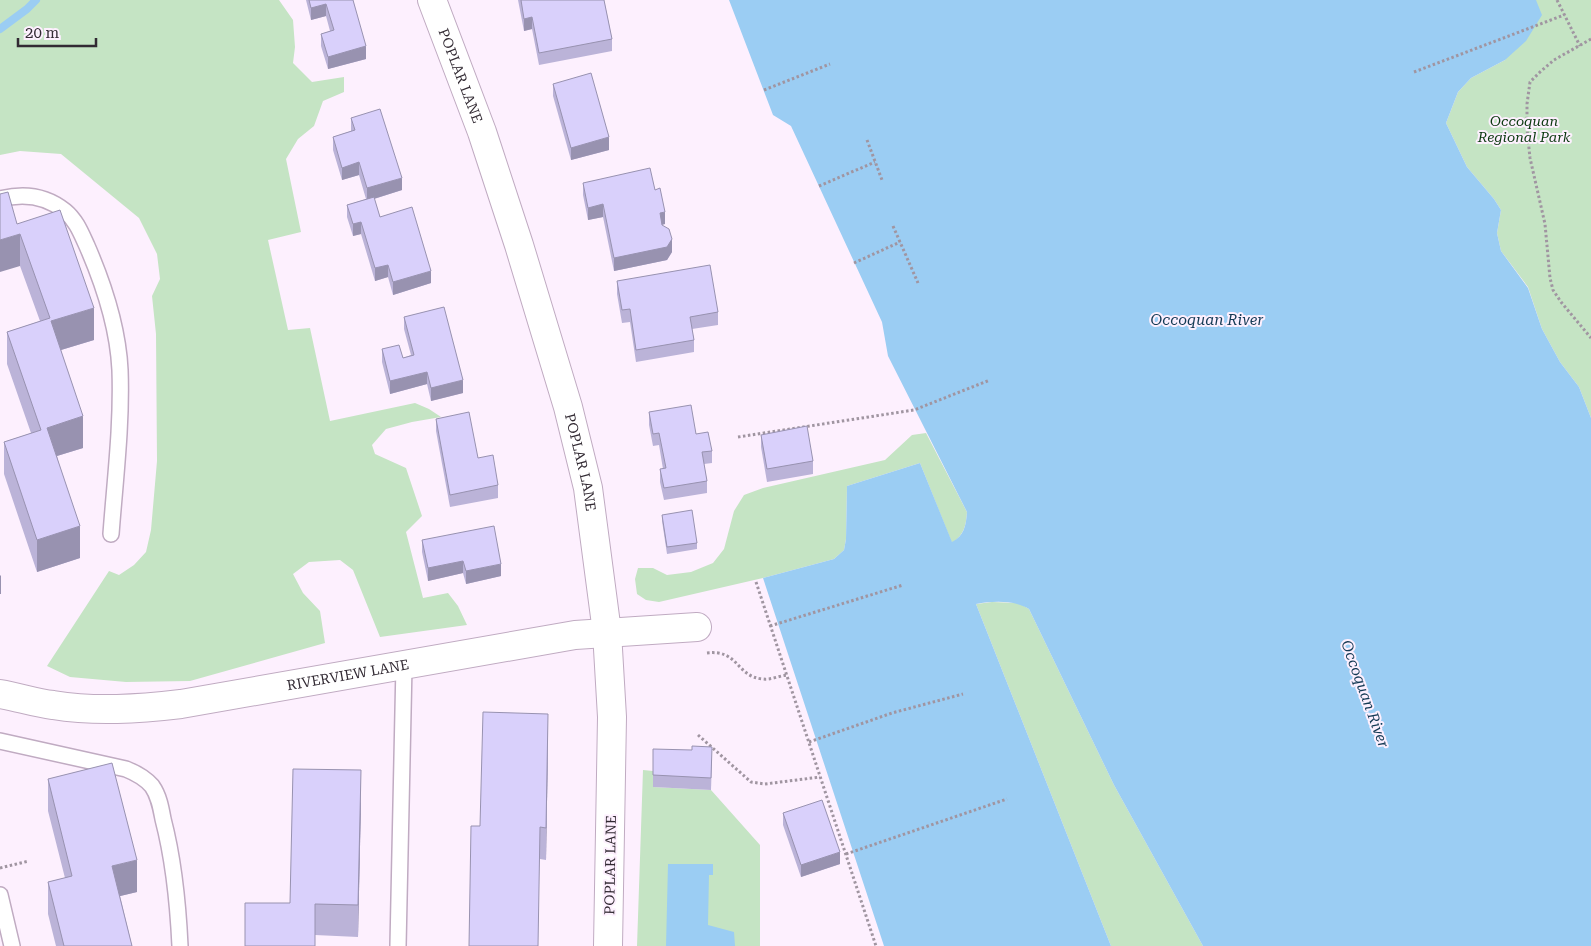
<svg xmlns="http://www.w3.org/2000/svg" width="1591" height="946" viewBox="0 0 1591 946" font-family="'Roboto Serif',serif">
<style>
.green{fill:#c5e4c4}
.water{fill:#9bcdf3}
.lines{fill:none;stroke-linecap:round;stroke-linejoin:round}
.stream{stroke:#9bcdf3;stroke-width:8}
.service-casing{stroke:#c0abc2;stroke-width:18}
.minor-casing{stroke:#c0abc2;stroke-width:30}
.path{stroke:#a095a1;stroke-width:3;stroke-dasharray:2.5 2.5;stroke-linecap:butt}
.service{stroke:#fff;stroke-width:15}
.minor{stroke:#fff;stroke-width:28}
.wall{fill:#bbb3d8}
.shaded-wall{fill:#9892b0}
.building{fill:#d9d0fb;stroke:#9892b0}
.labels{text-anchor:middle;stroke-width:4;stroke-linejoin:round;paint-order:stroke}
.street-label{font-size:14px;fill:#322a33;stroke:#fdf0fe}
.park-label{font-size:14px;font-style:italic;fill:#0a380e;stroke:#fdf0fe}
.water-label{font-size:15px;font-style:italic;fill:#133954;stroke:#fdf0fe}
</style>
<rect width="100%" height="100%" fill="#fdf0fe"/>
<g class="green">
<polygon points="0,0 279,0 293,20 295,47 293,63 312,82 344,77 344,92 323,101 314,126 298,139 286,159 301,232 268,240 288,330 310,328 330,421 415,403 429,409 441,417 412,422 386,429 372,445 375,454 406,468 422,516 406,532 423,598 448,593 458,606 467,625 380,637 353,570 340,560 309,562 293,574 303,593 320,611 325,643 190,681 126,682 70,677 47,666 109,571 119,575 134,565 146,552 151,530 157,461 156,334 152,296 160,279 157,254 139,218 61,154 20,151 0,155"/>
<polygon points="1536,0 1591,0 1591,418 1579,387 1560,362 1542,329 1528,287 1501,251 1497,233 1501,210 1494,199 1467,167 1446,123 1458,92 1471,78 1505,60"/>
<path d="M926,433l41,79c-1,14 -3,23 -15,31l-32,-80 -73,23 -1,53 -2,11 -10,9 -71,19 -104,24 -13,-2 -9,-6 -2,-15 3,-11h15l14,7 24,-3 22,-9 11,-14 10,-38 10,-16 19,-7 122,-28 27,-25z"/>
<polygon points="992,602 1019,603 1029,609 1114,785 1203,946 1111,946 976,604"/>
<polygon points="643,770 653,771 653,787 711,790 760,845 760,946 637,946"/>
</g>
<g class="water">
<path d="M729,0h807l6,15 -16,26 -21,19 -34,18 -13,14 -12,31 21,44 27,32 7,11 -4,23 4,18 27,37 14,41 18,33 19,25 12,31v528h-388l-89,-161 -85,-176c-15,-9 -36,-8 -53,-5l135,342h-227l-121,-368 71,-19 10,-9 2,-11 1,-53 73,-23 32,79c12,-6 14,-16 15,-30l-79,-156 -6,-34 -91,-196 -18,-11z"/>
<polygon points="668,864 713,864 713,875 709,875 708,925 734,932 735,946 666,946"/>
</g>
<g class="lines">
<polyline class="stream" points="0,29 27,9 36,0"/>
<defs>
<g id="service">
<path d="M0,199c23,-6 45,-4 65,12 11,9 16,22 22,35 17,39 31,81 33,124 2,55 -5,110 -9,164"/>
<path d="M0,741l126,28c10,4 19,9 26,17 7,10 9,22 11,33 11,42 15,84 17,127"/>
<polyline points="0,895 12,946"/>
<polyline points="398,946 404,665"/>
</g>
<g id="minor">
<path id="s1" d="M432,0l50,132 37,113 49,162 20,81 19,144 5,85 -4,229"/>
<path id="s2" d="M0,694c18,3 35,9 53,11 43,7 85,4 128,-1l394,-69 122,-8"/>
</g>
</defs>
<use href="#service" class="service-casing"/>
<use href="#minor" class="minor-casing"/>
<g class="path">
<polyline points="1557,0 1580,46"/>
<polyline points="1591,39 1554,60 1540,72 1530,82 1527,104 1527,129 1530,158 1545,224 1550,278 1553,290 1561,302 1591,338"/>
<polyline points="1414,72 1564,15"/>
<polyline points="764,90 830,64"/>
<polyline points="867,140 882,180"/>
<polyline points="819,186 875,162"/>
<polyline points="893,226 918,283"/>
<polyline points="854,263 900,242"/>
<polyline points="738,437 914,410 990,380"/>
<polyline points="756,582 876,946"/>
<polyline points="770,626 903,585"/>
<path d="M707,653c32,-4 29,24 56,26 7,1 16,-3 24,-4"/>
<polyline points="698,735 751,782 765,784 820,777"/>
<polyline points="809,742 892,713 963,694"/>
<polyline points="846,854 1007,799"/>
<polyline points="0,868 29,861"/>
</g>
<use href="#service" class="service"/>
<use href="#minor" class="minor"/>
</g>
<g class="wall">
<polygon points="306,0 353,0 366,59 328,69 321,46 321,34 330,31 326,16 311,20"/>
<polygon points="518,0 604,0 612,39 612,51 539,65 532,29 524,31"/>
<polygon points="553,84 609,150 571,160 553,96"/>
<polygon points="351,118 402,190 374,199 380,217 431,283 393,295 388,277 375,281 361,234 353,236 347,217 347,205 366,199 359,175 342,180 333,150 333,137 351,131"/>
<polygon points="583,183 655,190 665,224 662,225 672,252 667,260 614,271 603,217 588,220 583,195"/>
<polygon points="17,224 94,340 61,350 83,448 57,456 80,558 37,572 4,474 4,442 31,433 7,364 7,332 40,321 20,266"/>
<polygon points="617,281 718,312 718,325 692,329 694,340 694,352 636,362 630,322 622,323 617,294"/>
<polygon points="404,317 463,393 431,401 427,384 390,394 382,362 382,349 403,358 411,355 404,329"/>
<polygon points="649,412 696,434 712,451 712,463 704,464 707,481 707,493 664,500 660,482 660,469 663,469 659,445 653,446 649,425"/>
<polygon points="436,419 478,458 498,485 498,498 450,507 436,431"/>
<polygon points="761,435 813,461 813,474 767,482 761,447"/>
<polygon points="662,515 697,543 697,549 667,554 662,521"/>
<polygon points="422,540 501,576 466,584 463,573 428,581 422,552"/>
<polygon points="548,745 546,860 540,859 480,826"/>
<polygon points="692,750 712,760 711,790 653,787 653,775"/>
<polygon points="48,779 137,892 120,896 132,946 56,946 48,914 48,882 65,878 48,811"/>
<polygon points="361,802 358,937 315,935 290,903"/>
<polygon points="783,813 840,864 801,877 783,825"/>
</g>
<g class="shaded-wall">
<polygon points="326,4 326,16 311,20 311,8"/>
<polygon points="532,17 532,29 524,31 524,19"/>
<polygon points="366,46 366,59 328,69 328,57"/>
<polygon points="609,137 609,150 571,160 571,148"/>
<polygon points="359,162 359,175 342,180 342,168"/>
<polygon points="402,178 402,190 367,201 367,188"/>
<polygon points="603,204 603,217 588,220 588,208"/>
<polygon points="665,212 665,224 660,225 660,213"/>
<polygon points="361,222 361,234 353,236 353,224"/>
<polygon points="20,234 20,266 0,272 0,240"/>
<polygon points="672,239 672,252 667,260 614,271 614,258"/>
<polygon points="388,265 388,277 375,281 375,268"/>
<polygon points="431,271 431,283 393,295 393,282"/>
<polygon points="94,308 94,340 51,353 51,321"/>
<polygon points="427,372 427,384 390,394 390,381"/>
<polygon points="463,380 463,393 431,401 431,388"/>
<polygon points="83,416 83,448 47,459 47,428"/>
<polygon points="80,526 80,558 37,572 37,540"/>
<polygon points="463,561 463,573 428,581 428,568"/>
<polygon points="501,564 501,576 466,584 466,571"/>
<polygon points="1,575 1,594 0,594 0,576"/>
<polygon points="548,714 548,745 546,860 546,828"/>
<polygon points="361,770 361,802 358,937 358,905"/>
<polygon points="840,852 840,864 801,877 801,865"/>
<polygon points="137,860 137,892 112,898 112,866"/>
</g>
<g class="building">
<polygon points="309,0 353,0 366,46 328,57 321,34 334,30 326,4 311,8"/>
<polygon points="521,0 604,0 612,39 539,53 532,17 524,19"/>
<polygon points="591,73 609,137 571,148 553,84"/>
<polygon points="380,109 402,178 367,188 359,162 342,168 333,137 355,130 351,118"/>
<polygon points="650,168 655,190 660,188 665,212 660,213 662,225 669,229 672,239 667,247 614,258 603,204 588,208 583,183"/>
<polygon points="8,192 17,224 60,210 94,308 51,321 83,416 47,428 80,526 37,540 4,442 41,430 7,332 50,318 20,234 0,240 0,194"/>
<polygon points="374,197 380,217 412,207 431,271 393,282 388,265 375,268 361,222 353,224 347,205"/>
<polygon points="710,265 718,312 690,317 694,340 636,350 630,309 622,310 617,281"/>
<polygon points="444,307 463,380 431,388 427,372 390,381 382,349 399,345 403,358 414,355 404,317"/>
<polygon points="691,405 696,434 708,432 712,451 702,452 707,481 664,488 660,469 666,468 659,433 653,434 649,412"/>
<polygon points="469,412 478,458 493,455 498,485 450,495 436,419"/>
<polygon points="807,426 813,461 767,469 761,435"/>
<polygon points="692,510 697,543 667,547 662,515"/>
<polygon points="494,526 501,564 466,571 463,561 428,568 422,540"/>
<polygon points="483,712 548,714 546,828 540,827 538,946 469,946 471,826 480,826"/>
<polygon points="692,746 712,747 711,778 653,775 653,749 692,750"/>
<polygon points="112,763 137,860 112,866 132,946 64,946 48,882 72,876 48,779"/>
<polygon points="293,769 361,770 358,905 315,904 315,946 245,946 245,903 290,903"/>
<polygon points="822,800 840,852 801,865 783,813"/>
</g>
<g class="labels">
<g class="street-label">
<text dy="5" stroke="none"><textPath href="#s1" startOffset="81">POPLAR LANE</textPath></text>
<text dy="5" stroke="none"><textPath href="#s1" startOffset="486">POPLAR LANE</textPath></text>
<text dy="5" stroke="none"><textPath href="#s2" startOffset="352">RIVERVIEW LANE</textPath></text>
<text transform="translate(610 865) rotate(-89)" y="5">POPLAR LANE</text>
</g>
<g class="park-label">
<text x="1524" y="126">Occoquan<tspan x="1524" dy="16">Regional Park</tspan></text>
</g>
<g class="water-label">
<text x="1207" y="325">Occoquan River</text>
<text transform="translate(1365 694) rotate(70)" y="5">Occoquan River</text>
</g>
</g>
<path d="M18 38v8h78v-8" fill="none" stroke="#322a33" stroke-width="2.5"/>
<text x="25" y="38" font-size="15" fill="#322a33" stroke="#fdf0fe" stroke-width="4" paint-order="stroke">20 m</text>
</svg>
